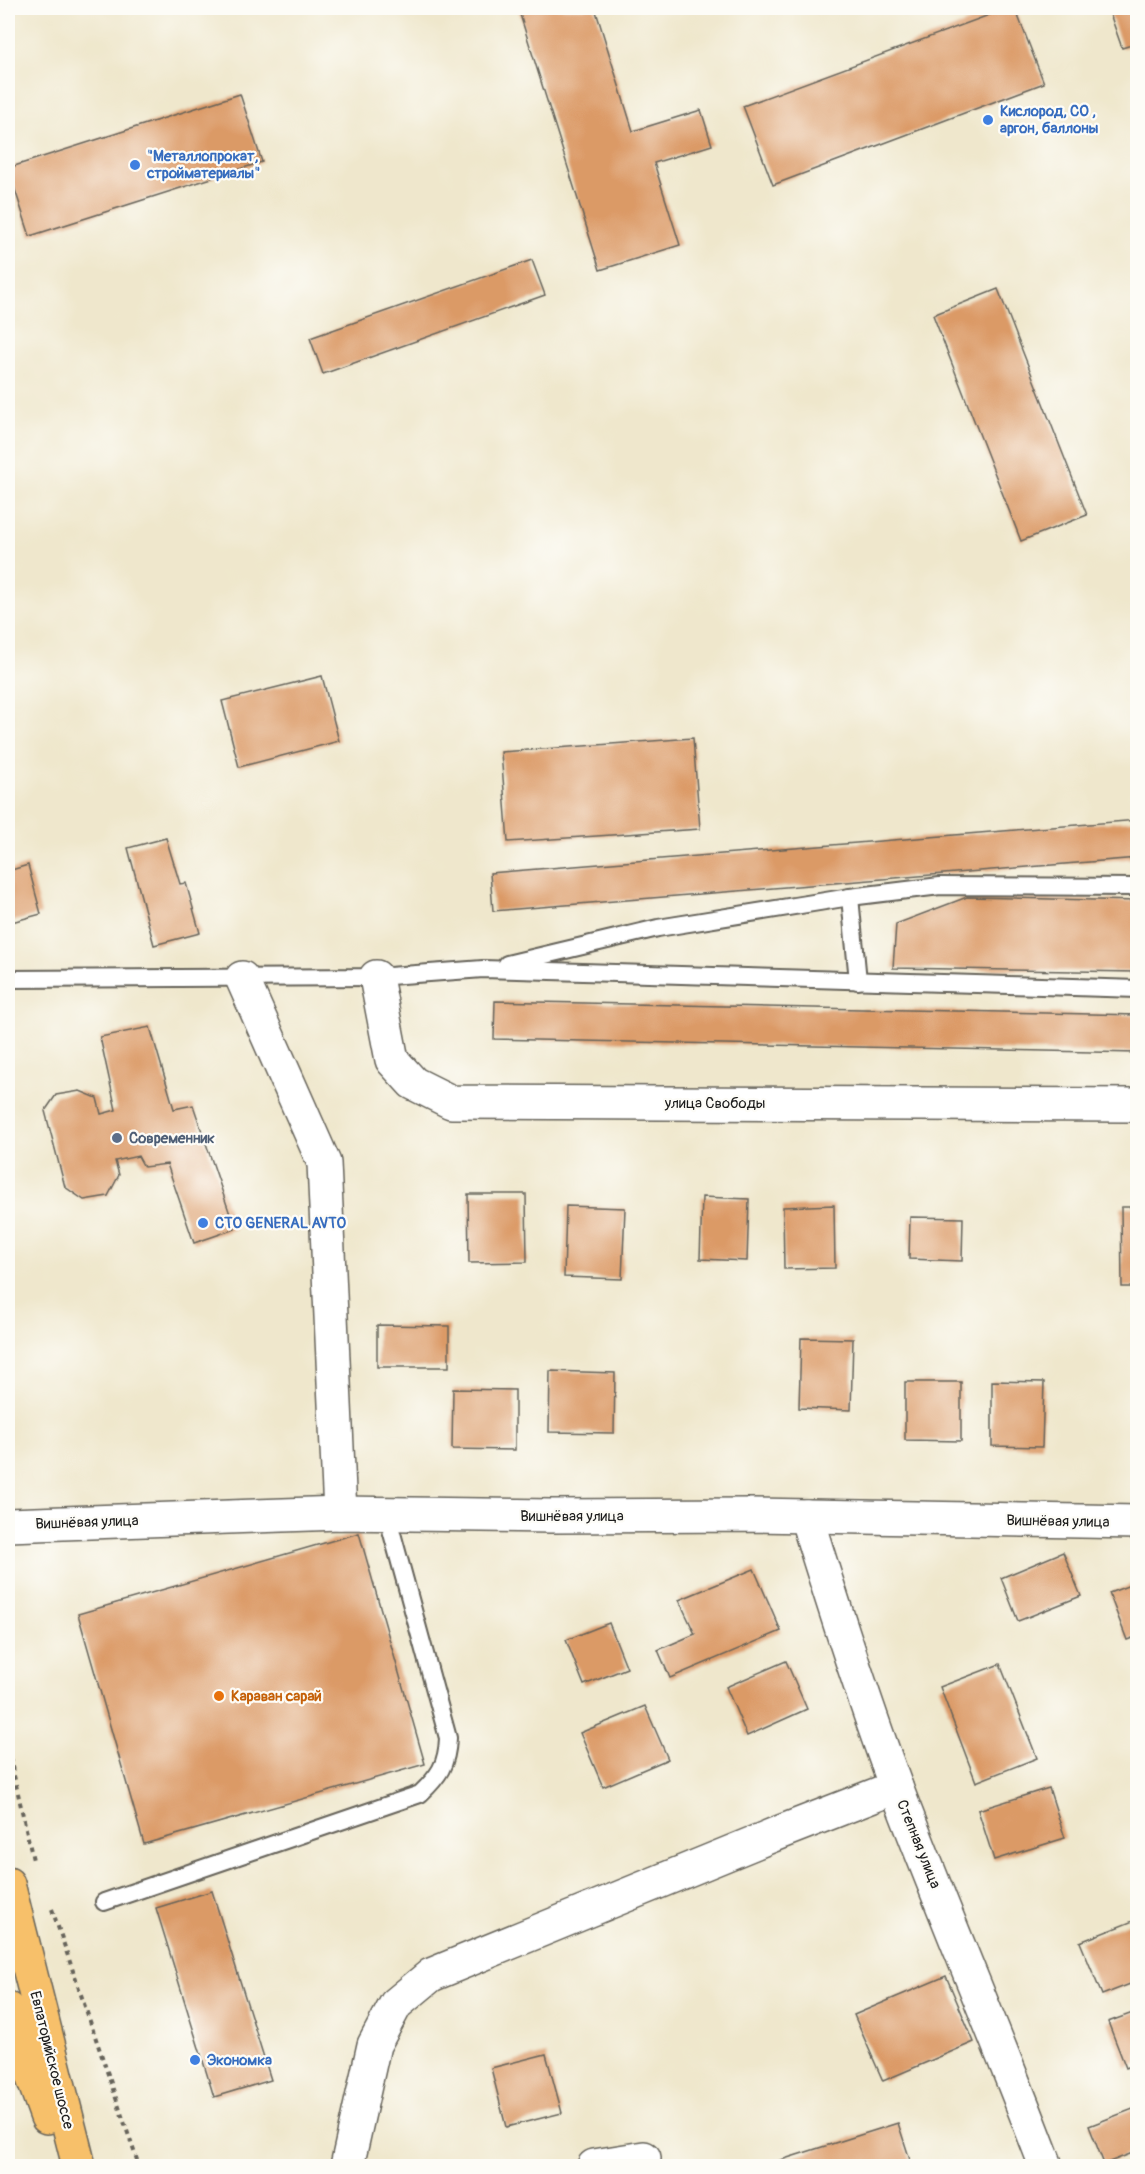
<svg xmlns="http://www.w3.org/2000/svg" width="1145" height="2174" viewBox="0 0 1145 2174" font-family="Pangolin,sans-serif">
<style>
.building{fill:#db9a66}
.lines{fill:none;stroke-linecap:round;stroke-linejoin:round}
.service-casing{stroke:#66635a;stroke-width:20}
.minor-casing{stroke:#66635a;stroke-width:36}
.primary-casing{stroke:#66635a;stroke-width:36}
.path{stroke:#66635a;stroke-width:4;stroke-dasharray:4.5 4.5;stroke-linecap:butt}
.service{stroke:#fff;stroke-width:16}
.minor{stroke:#fff;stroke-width:33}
.primary{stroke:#f7c06b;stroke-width:33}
.shop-dot{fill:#3f7fe0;stroke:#fdfcf7;stroke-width:2}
.service-dot{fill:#5c6f8a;stroke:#fdfcf7;stroke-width:2}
.food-dot{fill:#e8710a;stroke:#fdfcf7;stroke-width:2}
.labels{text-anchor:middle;stroke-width:4.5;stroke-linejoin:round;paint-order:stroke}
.shop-label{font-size:15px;font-weight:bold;fill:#366cbe;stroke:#fdfcf7;text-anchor:start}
.street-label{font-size:15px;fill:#1c1c1c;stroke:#fdfcf7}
.service-label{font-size:15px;font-weight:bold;fill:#4e5e75;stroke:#fdfcf7;text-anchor:start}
.food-label{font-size:15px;font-weight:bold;fill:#c56008;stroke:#fdfcf7;text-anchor:start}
</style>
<rect width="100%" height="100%" fill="#fdfcf7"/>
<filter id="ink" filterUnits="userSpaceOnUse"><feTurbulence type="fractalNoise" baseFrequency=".0167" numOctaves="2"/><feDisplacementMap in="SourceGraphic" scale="12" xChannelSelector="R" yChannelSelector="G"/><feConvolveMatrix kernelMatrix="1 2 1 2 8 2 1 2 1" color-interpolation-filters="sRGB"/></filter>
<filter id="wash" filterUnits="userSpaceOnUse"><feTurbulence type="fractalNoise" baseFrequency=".008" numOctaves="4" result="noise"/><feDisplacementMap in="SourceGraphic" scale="24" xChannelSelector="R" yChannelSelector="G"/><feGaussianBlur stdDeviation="1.35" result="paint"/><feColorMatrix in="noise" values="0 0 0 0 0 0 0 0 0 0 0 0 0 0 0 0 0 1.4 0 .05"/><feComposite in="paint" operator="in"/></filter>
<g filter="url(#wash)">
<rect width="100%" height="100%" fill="#efe7cc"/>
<g id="blocks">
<g class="building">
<polygon points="518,8 595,8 633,131 701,110 712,145 654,163 680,245 600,270"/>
<polygon points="1008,8 1015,8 1044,83 773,185 743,106"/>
<polygon points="1108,8 1138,8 1138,43 1122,48"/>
<polygon points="240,94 262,162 30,236 8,168"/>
<polygon points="532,260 545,295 323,374 310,338"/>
<polygon points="998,289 1087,515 1021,541 933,315"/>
<polygon points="322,676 339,741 239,767 222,701"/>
<polygon points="693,738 700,829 508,842 501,752"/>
<polygon points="1138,820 1138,858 493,911 490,873"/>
<polygon points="166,838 180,884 186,883 200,933 154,945 128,848"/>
<polygon points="28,865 41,914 8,923 8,871"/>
<polygon points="967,897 1138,901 1138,972 893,968 896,924"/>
<polygon points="495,1001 1138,1015 1138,1053 494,1039"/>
<polygon points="150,1027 174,1109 193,1105 235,1229 194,1243 167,1164 144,1167 138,1156 115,1161 119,1175 108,1196 84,1200 65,1187 45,1111 56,1095 80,1091 97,1098 101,1114 116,1110 100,1037"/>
<polygon points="468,1194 526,1194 527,1262 469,1263"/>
<polygon points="702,1197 749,1199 747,1261 700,1259"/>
<polygon points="834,1205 835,1268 784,1269 783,1207"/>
<polygon points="566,1206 625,1208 622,1279 564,1277"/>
<polygon points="1121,1207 1138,1207 1138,1287 1122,1287"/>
<polygon points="910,1217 963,1218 962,1261 909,1259"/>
<polygon points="377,1325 449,1326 449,1367 377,1367"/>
<polygon points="801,1338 853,1339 851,1410 799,1408"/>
<polygon points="550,1371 615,1373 614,1433 549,1432"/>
<polygon points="992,1381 1044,1382 1042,1447 992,1446"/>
<polygon points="905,1382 961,1382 961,1441 905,1440"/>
<polygon points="453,1389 515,1390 515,1450 452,1449"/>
<polygon points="359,1533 425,1764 144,1844 78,1614"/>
<polygon points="1063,1552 1081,1596 1018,1621 1001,1578"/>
<polygon points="754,1569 781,1631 670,1678 658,1650 695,1634 679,1600"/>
<polygon points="1138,1582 1138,1636 1127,1640 1109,1593"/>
<polygon points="609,1623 627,1668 584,1685 566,1640"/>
<polygon points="786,1661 807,1709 747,1736 726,1687"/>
<polygon points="1000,1664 1037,1758 976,1782 940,1687"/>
<polygon points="645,1706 668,1759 603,1787 580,1733"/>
<polygon points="1049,1788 1065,1838 994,1860 978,1810"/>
<polygon points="212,1891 271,2080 214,2097 156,1908"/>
<polygon points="1138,1919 1138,1981 1102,1995 1080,1942"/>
<polygon points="946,1976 974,2042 883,2081 854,2015"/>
<polygon points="1138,2011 1138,2063 1126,2068 1108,2022"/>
<polygon points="546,2054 562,2113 506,2127 491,2068"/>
<polygon points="1138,2107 1138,2151 1104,2164 1089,2126"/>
<polygon points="898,2123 912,2166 762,2166"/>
</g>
</g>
</g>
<g filter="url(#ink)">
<use href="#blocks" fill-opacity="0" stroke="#66635a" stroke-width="1.5"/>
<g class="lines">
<defs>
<g id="service">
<polyline points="850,897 858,981"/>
<polyline points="507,964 658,928 850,897 940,886 1138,887"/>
<polyline points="8,979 376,977 483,969 1138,989"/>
<path d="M104,1902l316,-108c19,-18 27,-29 28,-56l-61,-223"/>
</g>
<g id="minor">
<polyline points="376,977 392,1060 413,1083 451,1102 1138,1105"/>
<polyline points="242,978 324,1163 340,1513"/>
<path d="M806,1516c28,91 57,182 90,271 48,127 102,252 150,379"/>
<polyline points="8,1525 340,1513 551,1516 752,1515 1138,1522"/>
<polyline points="347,2166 374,2045 396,2004 431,1975 778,1833 896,1787"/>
<polyline points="594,2166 644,2158"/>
</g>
<g id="primary">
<polyline points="8,1884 79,2166"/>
<polyline points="8,2009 47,2117"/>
</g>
</defs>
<use href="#service" class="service-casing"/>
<use href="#minor" class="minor-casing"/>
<use href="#primary" class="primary-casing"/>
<g class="path">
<polyline points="8,1749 33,1860"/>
<polyline points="52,1909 139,2166"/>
</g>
<use href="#service" class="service"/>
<use href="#minor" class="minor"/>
<use href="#primary" class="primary"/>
</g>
</g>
<g class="shop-dot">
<circle cx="988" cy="120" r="6"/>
<circle cx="135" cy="165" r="6"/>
<circle cx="203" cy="1223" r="6"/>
<circle cx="195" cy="2060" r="6"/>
</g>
<circle class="service-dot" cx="117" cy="1138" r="6"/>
<circle class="food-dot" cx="219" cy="1696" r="6"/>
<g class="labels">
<g class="shop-label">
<text x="1000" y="116">Кислород, СО ,<tspan x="1000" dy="17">аргон, баллоны</tspan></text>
<text x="147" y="161">"Металлопрокат,<tspan x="147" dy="17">стройматериалы"</tspan></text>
<text x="215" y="1228">СТО GENERAL AVTO</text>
<text x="207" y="2065">Экономка</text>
</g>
<g class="street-label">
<text x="715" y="1108">улица Свободы</text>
<text x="572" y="1521">Вишнёвая улица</text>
<text transform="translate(1058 1521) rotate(1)" y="5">Вишнёвая улица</text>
<text transform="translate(87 1522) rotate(-2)" y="5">Вишнёвая улица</text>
<text transform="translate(919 1844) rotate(68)" y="5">Степная улица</text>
<text transform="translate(52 2060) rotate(76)" y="5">Евпаторийское шоссе</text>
</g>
<g class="service-label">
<text x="129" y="1143">Современник</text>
</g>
<g class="food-label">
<text x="231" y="1701">Караван сарай</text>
</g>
</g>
<rect width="1145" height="2174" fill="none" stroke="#fdfcf7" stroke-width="30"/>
</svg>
